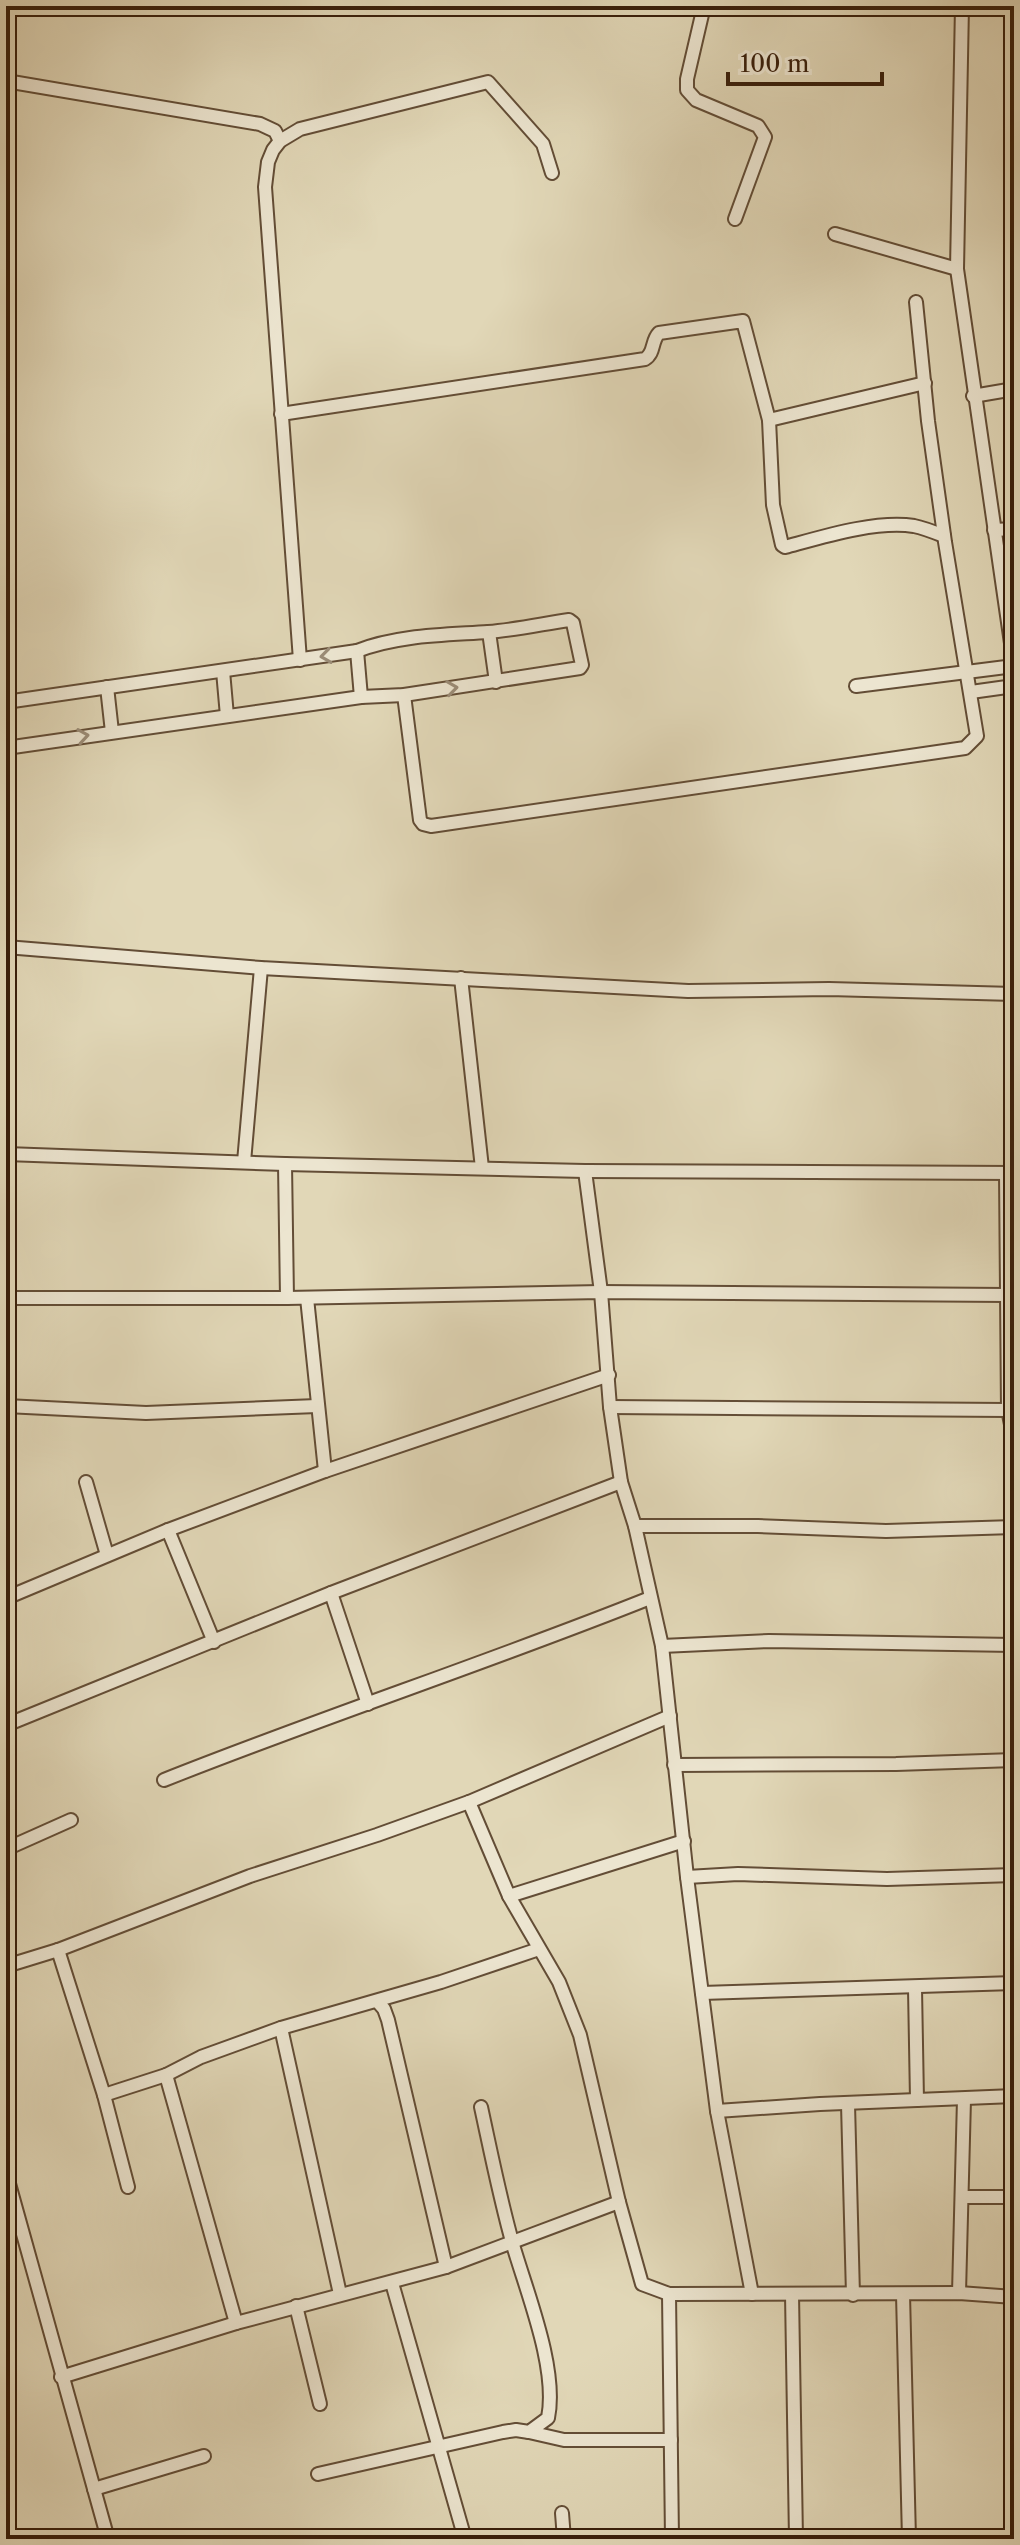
<svg xmlns="http://www.w3.org/2000/svg" width="1020" height="2545" viewBox="0 0 1020 2545" font-family="'Libre Caslon Text',serif">
<style>
.lines{fill:none;stroke-linecap:round;stroke-linejoin:round}
.minor-casing{stroke:#634d36;stroke-width:16}
.minor{stroke:#ece5d0;stroke-width:12}
.oneway{stroke:#9b8c77}
</style>
<rect width="100%" height="100%" fill="#e1d7b7"/>
<filter id="stains"><feTurbulence type="fractalNoise" baseFrequency=".0025" numOctaves="4"/><feColorMatrix values="0 0 0 0 .2 0 0 0 0 .09 0 0 0 0 .02 0 0 0 .5 -.17"/></filter>
<radialGradient id="worn" r=".72"><stop offset=".6" stop-color="#630" stop-opacity="0"/><stop offset="1" stop-color="#630" stop-opacity=".3"/></radialGradient>
<g class="lines">
<defs>
<g id="minor">
<polyline points="704,6 687,79 687,90 696,100 758,126 765,137 735,219"/>
<polyline points="962,6 957,269 1014,664"/>
<polyline points="6,81 260,124 275,131 280,141"/>
<polyline points="835,234 957,269"/>
<polyline points="973,396 1014,389"/>
<path d="M281,414l364,-55c10,-6 6,-18 14,-26l84,-12 26,99 4,85 9,40 3,2c37,-10 91,-27 129,-21 10,2 20,6 30,10"/>
<polyline points="769,420 925,383"/>
<polyline points="994,530 1014,529"/>
<polyline points="489,632 496,682"/>
<polyline points="357,651 361,697"/>
<polyline points="300,660 265,187 268,162 273,150 280,141 300,129 488,82 543,144 552,173"/>
<polyline points="223,671 227,716"/>
<polyline points="856,686 1014,666"/>
<polyline points="107,687 112,732"/>
<polyline points="971,692 1014,686"/>
<polyline points="404,695 420,820 423,824 431,826 965,748 977,736 945,542 928,421 916,302"/>
<path d="M6,702l351,-51c40,-16 88,-16 131,-19 27,-2 54,-8 81,-12l4,3 9,42 -2,3 -176,27 -43,2 -355,51"/>
<polyline points="6,947 261,968 688,991 829,989 1014,994"/>
<polyline points="461,978 482,1168"/>
<polyline points="6,1154 285,1164 585,1171 1014,1173"/>
<polyline points="244,1162 261,968"/>
<polyline points="285,1164 287,1298"/>
<polyline points="585,1171 601,1292 610,1407 621,1482 635,1526 662,1646 687,1877 717,2111 752,2294"/>
<polyline points="1006,1173 1008,1410 1014,1439"/>
<polyline points="6,1298 287,1298 601,1292 1008,1295"/>
<polyline points="307,1298 325,1471"/>
<polyline points="6,1406 146,1413 317,1406"/>
<polyline points="610,1407 1008,1410"/>
<polyline points="86,1482 107,1555"/>
<polyline points="635,1526 758,1526 886,1531 1014,1527"/>
<polyline points="168,1530 214,1642"/>
<polyline points="331,1593 368,1704"/>
<polyline points="6,1598 168,1530 325,1471 609,1375"/>
<polyline points="662,1646 769,1641 1014,1645"/>
<polyline points="6,1725 331,1593 621,1482"/>
<polyline points="674,1765 896,1764 1014,1760"/>
<path d="M164,1780c161,-64 326,-118 486,-182"/>
<polyline points="469,1802 509,1896 559,1982 580,2035 619,2202 642,2284 669,2294 959,2293 1014,2297"/>
<polyline points="6,1849 71,1820"/>
<polyline points="687,1877 738,1874 887,1879 1014,1875"/>
<polyline points="509,1896 684,1841"/>
<polyline points="58,1950 104,2095 128,2187"/>
<polyline points="6,1966 58,1950 250,1876 377,1835 469,1802 670,1716"/>
<polyline points="915,1988 917,2100"/>
<polyline points="702,1993 1014,1983"/>
<polyline points="377,2001 384,2009 388,2020 446,2267"/>
<polyline points="281,2028 340,2294"/>
<polyline points="166,2075 236,2323"/>
<polyline points="104,2095 166,2075 201,2057 281,2028 441,1982 539,1949"/>
<polyline points="848,2104 853,2295"/>
<polyline points="717,2111 820,2104 1014,2096"/>
<polyline points="6,2173 108,2539"/>
<polyline points="962,2197 1014,2197"/>
<polyline points="392,2283 465,2539"/>
<polyline points="959,2293 964,2099"/>
<polyline points="669,2294 672,2539"/>
<polyline points="792,2294 796,2539"/>
<polyline points="903,2294 909,2539"/>
<polyline points="296,2306 320,2404"/>
<polyline points="61,2377 236,2323 446,2267 619,2202"/>
<polyline points="529,2432 564,2440 671,2440"/>
<path d="M318,2474l185,-42 13,-2 13,2 19,-14c10,-49 -21,-125 -35,-173 -13,-46 -22,-92 -32,-138"/>
<polyline points="94,2489 204,2456"/>
<polyline points="562,2513 564,2539"/>
</g>
</defs>
<use href="#minor" class="minor-casing"/>
<use href="#minor" class="minor"/>
</g>
<defs><path id="oneway-chevron" d="M-2-3.5L2.5 0L-2 3.5" fill="none" stroke-width="1.6" stroke-linecap="round" stroke-linejoin="round" transform="scale(2)"/></defs>
<g class="oneway">
<use href="#oneway-chevron" transform="translate(326 656) rotate(172)"/>
<use href="#oneway-chevron" transform="translate(452 688) rotate(-8)"/>
<use href="#oneway-chevron" transform="translate(83 736) rotate(-9)"/>
</g>
<rect width="1020" height="2545" fill="none" stroke="#e1d7b7" stroke-width="32"/>
<rect x="8" y="8" width="1004" height="2529" fill="none" stroke="#391f0b" stroke-width="4"/>
<rect x="16" y="16" width="988" height="2513" fill="none" stroke="#391f0b" stroke-width="2"/>
<path d="M728 72v12h154v-12" fill="none" stroke="#391f0b" stroke-width="4"/>
<text x="740" y="72" font-size="24" fill="#391f0b" stroke="#ece5d0" stroke-width="6" paint-order="stroke">100 m</text>
<rect width="100%" height="100%" filter="url(#stains)"/>
<rect width="100%" height="100%" fill="url(#worn)"/>
</svg>
